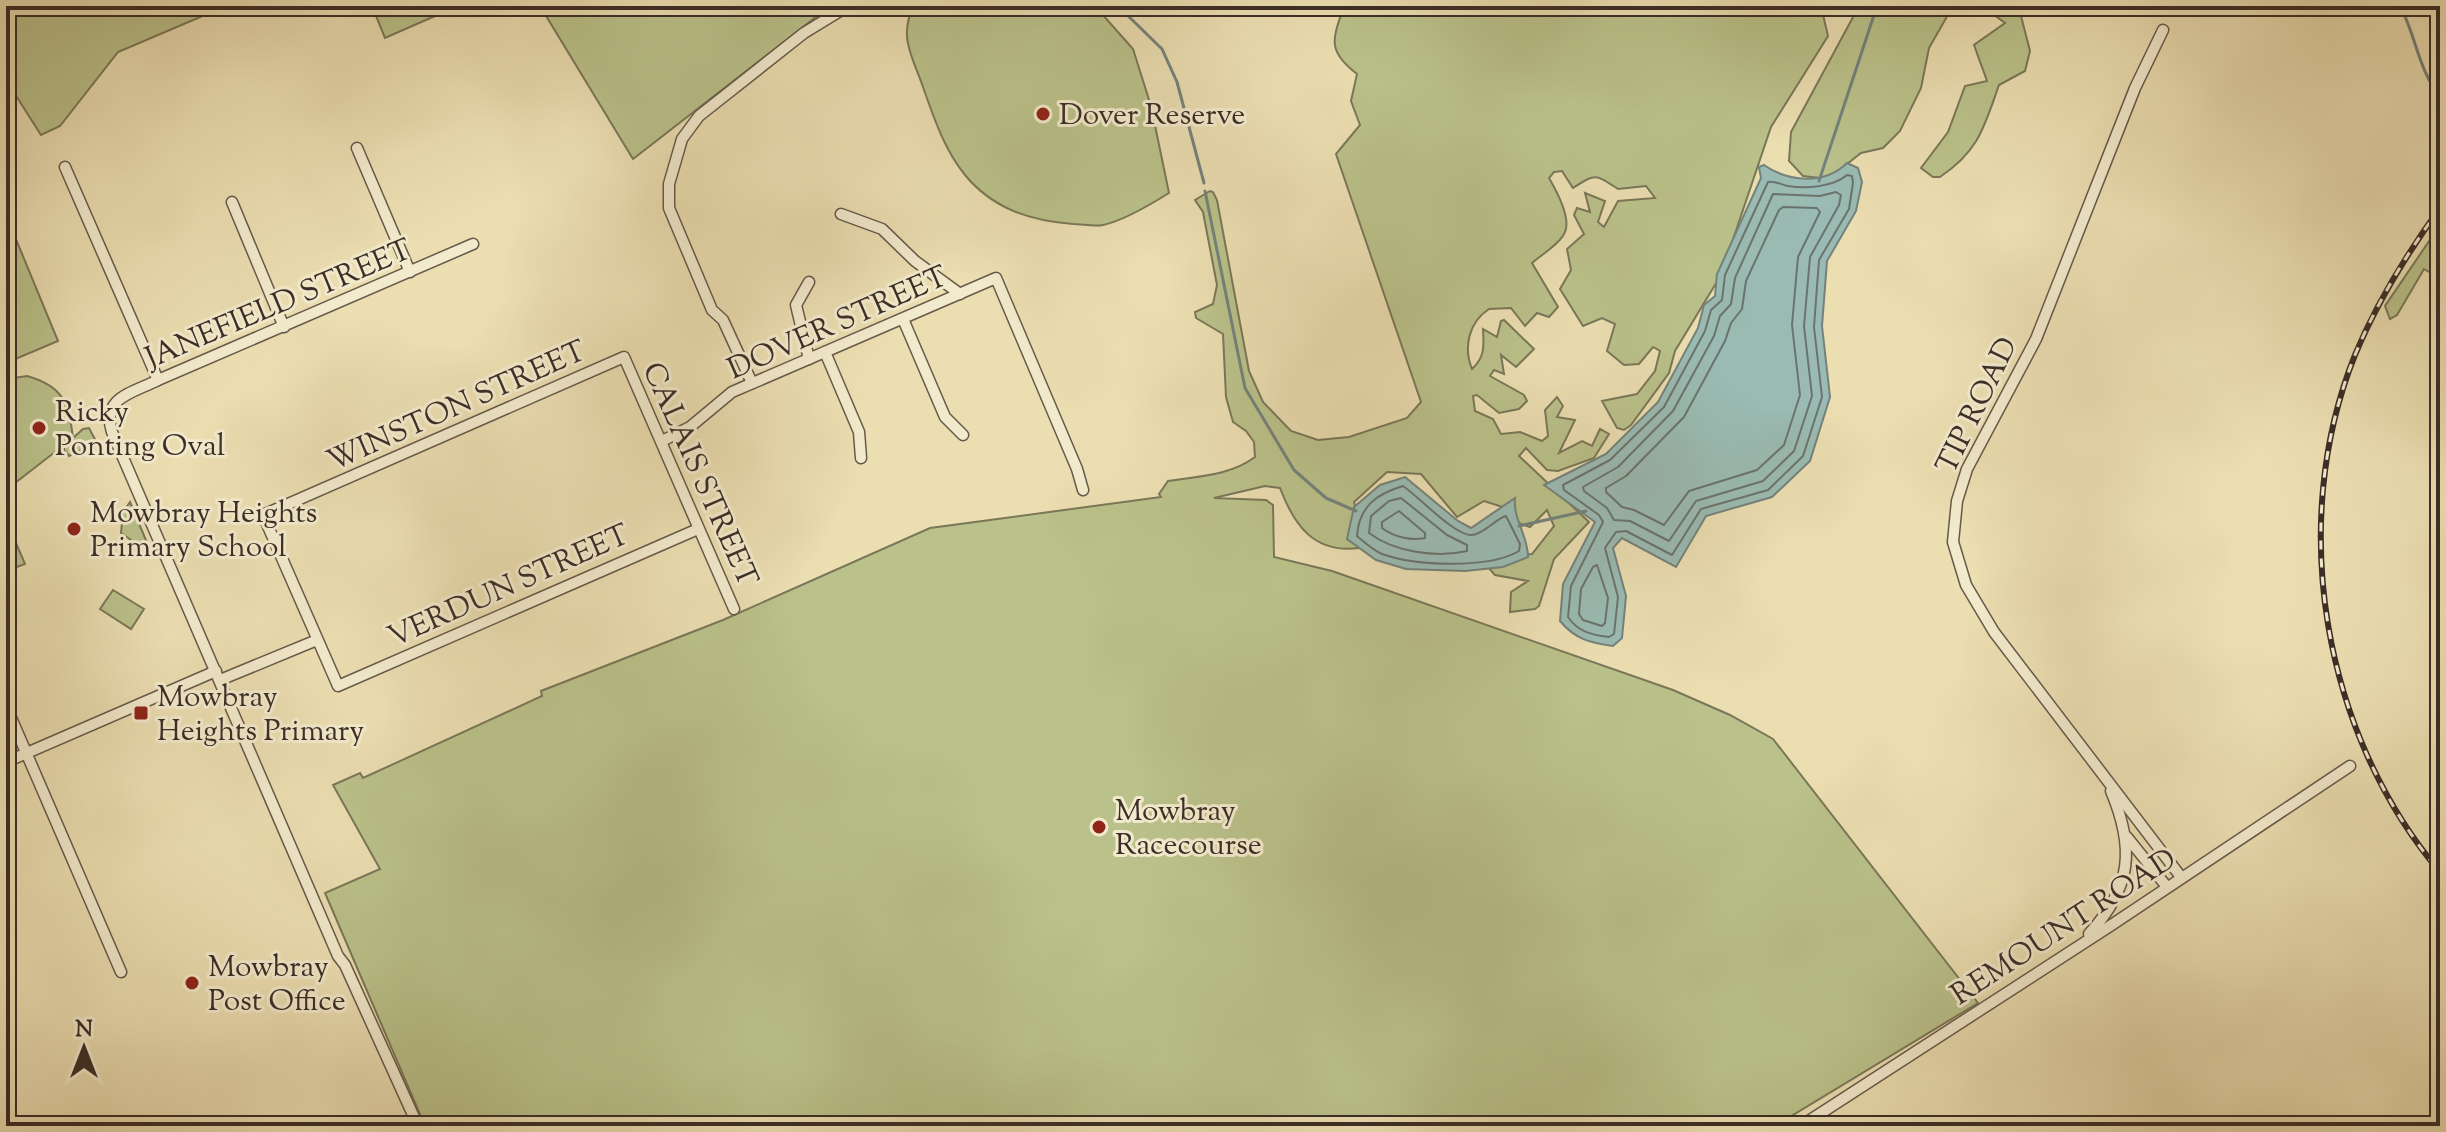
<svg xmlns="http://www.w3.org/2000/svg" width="2446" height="1132" viewBox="0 0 2446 1132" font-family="'Sorts Mill Goudy',serif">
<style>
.green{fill:#bac18a;stroke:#7a7758;stroke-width:2}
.water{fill:#9abbb3;stroke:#74827b;stroke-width:2}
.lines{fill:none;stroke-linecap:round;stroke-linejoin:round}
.shore{stroke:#6a746d;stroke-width:2}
.stream{stroke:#74827b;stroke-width:3}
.minor-casing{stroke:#67594a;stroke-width:13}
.minor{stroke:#f2eacc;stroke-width:10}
.rail-casing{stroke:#3b2d27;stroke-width:6}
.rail{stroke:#f2eacc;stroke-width:3;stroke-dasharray:9;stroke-linecap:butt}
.poi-dot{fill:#8f2418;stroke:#f2eacc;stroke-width:3}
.labels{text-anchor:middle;stroke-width:6;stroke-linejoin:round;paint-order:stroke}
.poi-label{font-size:30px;fill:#3b2d27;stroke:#f2eacc;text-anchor:start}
.street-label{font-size:30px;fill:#3b2d27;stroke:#f2eacc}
</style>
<rect width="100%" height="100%" fill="#ebdeb1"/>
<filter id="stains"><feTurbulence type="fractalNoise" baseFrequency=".0025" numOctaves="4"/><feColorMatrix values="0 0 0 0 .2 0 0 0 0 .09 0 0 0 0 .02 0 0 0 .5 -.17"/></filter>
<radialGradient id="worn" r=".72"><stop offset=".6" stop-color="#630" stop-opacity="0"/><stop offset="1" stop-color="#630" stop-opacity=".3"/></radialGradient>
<g class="green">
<polygon points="6,6 226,6 118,52 60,126 41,135 6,80"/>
<polygon points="372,6 458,6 385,38"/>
<polygon points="540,6 830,6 633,159"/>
<path d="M913,6h182l38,43 18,57 18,87c-16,10 -47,28 -66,32 -9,2 -21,-1 -30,-1 -42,-3 -80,-15 -108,-49 -21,-26 -31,-57 -42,-88 -11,-32 -24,-48 -10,-81z"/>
<path d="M1344,6h477l7,30 -57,91 -50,148 -46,76 -6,22 -38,52 -7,5 -7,-2 -15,-27 35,-7 18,-23 5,-20 -7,-4 -14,17 -15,1 -17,-14 8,-27 -13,-6 -19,8 -23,-37 11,-19 -4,-21 17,-15 -10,-19 3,-7 13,4 -5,-19 20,8 -7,21 6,5 14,-26 37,-3 -9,-12 -28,3c-23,-15 -22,-16 -45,-1l-11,-17 -8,1 -5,6c7,12 22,40 16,54 -4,11 -24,23 -33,31l26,44 -9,10 -12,-4 -12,13 -14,-18 -22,1c-20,13 -26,38 -17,60 13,-12 12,-23 11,-40l14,8 4,-16 3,-1 30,29 -18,18 -15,-12 3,19 -10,-4 -4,6 34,19 3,6 -8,8 -20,4 -22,-18 -4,1 2,15 18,8 8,15 19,-2 22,9 6,-5 -3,-26 12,-13 6,9 -6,11 18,3 -16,33 23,-12 10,5 8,-17 9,5 -15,24 -36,13 -11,-1 -21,-22 -7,8 70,66 -35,37 -15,47 -4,3 -25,3 1,-20 17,-11 -33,-6 -9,-10 6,-8 40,-3 22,-28 -7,-16 -17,17 -17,-6 -7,-13 -22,-7 -27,16 -36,-43 -34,-2 -33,30 9,28 -4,18c-45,6 -65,-23 -79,-60l-15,-2 -51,12 52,2 7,5 1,52 58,14 341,119 57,25 43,24 205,264 -203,123h-1350l-100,-233 55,-24 -47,-84 27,-12 3,5 179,-82 -1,-5 182,-71 207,-92 231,-31 -2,-3 9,-13c31,-5 61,-5 87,-24l-1,-15 -8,-11 -13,-9 -7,-25 -3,-63 -27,-16 -1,-6 18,-8 4,-19 -14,-73 -8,-12 15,-9 3,1 4,8 32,171 14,31 28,29 27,9 31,-3 58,-19 14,-16 -85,-248 24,-29 -9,-24 6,-27c-31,-24 -24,-35 -13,-68z"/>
<polygon points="1859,6 1953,6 1929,48 1921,88 1900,131 1883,148 1861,153 1833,175 1820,178 1803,176 1789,161 1791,132"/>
<path d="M1982,6h31l7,6 10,39 -5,20 -26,14c-15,42 -20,66 -59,92h-7l-12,-9 27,-36 17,-46 22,-5 -13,-36 31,-22z"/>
<polygon points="6,215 58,341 6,363"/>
<polygon points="2440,225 2440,272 2436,276 2424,269 2397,315 2390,319 2385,306"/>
<path d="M27,376c36,10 42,27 46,62l10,-9 6,-1 8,15 -28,13 -5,-6v-5l-58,45v-111z"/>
<polygon points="130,502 153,557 144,558 133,554 131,540 121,533 123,512"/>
<polygon points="16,543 25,564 6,571 6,547"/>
<polygon points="113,590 144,609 131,629 100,609"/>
</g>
<g class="water">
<path d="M1847,163l11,5 4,14 -6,29 -29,50 -5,65 8,71 -20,64 -38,36 -66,19 -30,51 -54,-29 -9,10 13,48 -4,42 -9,8c-23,-3 -38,-7 -53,-25l3,-37 32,-62 -51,-37 62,-31 52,-52 40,-74 6,-23 11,-9 2,-22 44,-96 -2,-11 5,-2c24,17 61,20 83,-2z"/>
<path d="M1405,477l53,44 13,7 44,-30c-2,22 13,37 13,59l-25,10 -38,4 -59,-2 -30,-9 -29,-21 7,-32 26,-22z"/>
</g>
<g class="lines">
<g class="shore">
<path d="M1847,175l5,1 1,7 -4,26 -30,51 -5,67 8,70 -19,59 -35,34 -67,19 -29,46 -46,-24 -10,1 -11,16 13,49 -4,37 -5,3c-17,-2 -31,-5 -41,-20l3,-31 32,-64 -4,-7 -35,-25 -1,-5 47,-25 54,-53 41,-76 6,-21 11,-10 3,-25 43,-93c7,-1 12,2 20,4 18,3 45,1 59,-11z"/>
<polygon points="1836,192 1841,195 1839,205 1810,257 1804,326 1812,396 1794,451 1763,481 1696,501 1669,541 1630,521 1614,520 1607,508 1584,491 1583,487 1618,467 1673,411 1714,336 1720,316 1731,304 1735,278 1773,194 1820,196"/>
<polygon points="1783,207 1817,208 1820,212 1798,257 1792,325 1800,395 1784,445 1757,470 1689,491 1664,525 1634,510 1622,507 1606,492 1606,488 1626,476 1684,417 1725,341 1731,323 1742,309 1746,281 1779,210"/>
<path d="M1403,486c15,10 53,51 69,49 12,-1 23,-16 34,-19l14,28 -1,7c-30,18 -104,15 -137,3 -9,-4 -18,-12 -25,-18 2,-29 19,-42 46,-50z"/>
<path d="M1401,498l46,37 20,10v6c-31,7 -73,1 -98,-18l2,-17 18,-15z"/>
<path d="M1399,511l26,22v5c-14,3 -31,-1 -43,-10v-6z"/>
<polygon points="1597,565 1608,598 1605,623 1602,626 1583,620 1579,614 1581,589 1593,567"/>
</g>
<g class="stream">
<polyline points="1118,6 1162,49 1177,82 1204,183"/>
<path d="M2400,6c16,29 18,64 40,90"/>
<polyline points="1819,181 1877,6"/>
<polyline points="1205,191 1245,388 1294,470 1326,498 1356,511"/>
<polyline points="1519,526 1586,511"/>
</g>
<defs>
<g id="minor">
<polyline points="2163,30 2135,88 2036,339 1967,469 1957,501 1953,542 1966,585 1994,632 2181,877"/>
<polyline points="357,148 410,272"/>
<polyline points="65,167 158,380"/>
<polyline points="232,202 284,327"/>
<polyline points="841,214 882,229 915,261 960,294"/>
<polyline points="903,319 945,417 963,435"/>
<polyline points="825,352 859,432 861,458"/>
<polyline points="809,359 796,305 809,282"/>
<polyline points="752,383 723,320 712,310 669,208 669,184 682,139 699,116 804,33 840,11 858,7 879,9"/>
<polyline points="662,441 690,427 732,392 996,278 1077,469 1083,490"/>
<polyline points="698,529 338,686 263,515 624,357 734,609"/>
<polyline points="220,680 317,640"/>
<polyline points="6,706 121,972"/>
<polyline points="6,762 216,671"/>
<polyline points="2127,837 2167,887"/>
<path d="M2089,934c43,-47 46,-86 22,-143"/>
<path d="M418,1126l-73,-161 -7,-9 -226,-524c-11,-35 21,-39 46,-52l315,-136"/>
<polyline points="1801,1126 2110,926 2350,766"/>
</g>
</defs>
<use href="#minor" class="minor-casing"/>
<use href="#minor" class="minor"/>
<defs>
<path id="rail" d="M2440,208c-34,47 -63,94 -85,147 -68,169 -32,379 85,517"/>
</defs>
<use href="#rail" class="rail-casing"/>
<use href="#rail" class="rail"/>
</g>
<g class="poi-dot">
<circle cx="1043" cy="114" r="8"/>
<circle cx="39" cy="428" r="8"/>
<circle cx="74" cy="529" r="8"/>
<rect x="133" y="705" width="16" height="16" rx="4"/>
<circle cx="1099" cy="827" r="8"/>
<circle cx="192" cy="983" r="8"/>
</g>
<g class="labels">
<g class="poi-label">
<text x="1059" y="124">Dover Reserve</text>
<text x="55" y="421">Ricky<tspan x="55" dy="34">Ponting Oval</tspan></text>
<text x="90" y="522">Mowbray Heights<tspan x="90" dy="34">Primary School</tspan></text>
<text x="157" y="706">Mowbray<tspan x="157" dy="34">Heights Primary</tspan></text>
<text x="1115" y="820">Mowbray<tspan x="1115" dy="34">Racecourse</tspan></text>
<text x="208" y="976">Mowbray<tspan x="208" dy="34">Post Office</tspan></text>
</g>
<g class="street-label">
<text transform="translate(278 303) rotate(-23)" y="10">JANEFIELD STREET</text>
<text transform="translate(837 322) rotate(-24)" y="10">DOVER STREET</text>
<text transform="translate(456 405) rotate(-24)" y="10">WINSTON STREET</text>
<text transform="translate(1976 405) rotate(-64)" y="10">TIP ROAD</text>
<text transform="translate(701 474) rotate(66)" y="10">CALAIS STREET</text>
<text transform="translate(508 585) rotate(-24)" y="10">VERDUN STREET</text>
<text transform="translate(2063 926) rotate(-33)" y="10">REMOUNT ROAD</text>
</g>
</g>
<rect width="2446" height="1132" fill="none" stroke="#ebdeb1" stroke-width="32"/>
<rect x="8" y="8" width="2430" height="1116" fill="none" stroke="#3b2d27" stroke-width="4"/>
<rect x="16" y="16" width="2414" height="1100" fill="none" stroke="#3b2d27" stroke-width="2"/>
<g transform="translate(84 1048)" stroke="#f2eacc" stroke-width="6" paint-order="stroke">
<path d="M0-6L14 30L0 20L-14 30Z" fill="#3b2d27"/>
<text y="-12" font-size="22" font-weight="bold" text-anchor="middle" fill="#3b2d27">N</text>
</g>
<rect width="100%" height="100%" filter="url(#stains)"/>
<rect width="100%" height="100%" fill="url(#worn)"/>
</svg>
